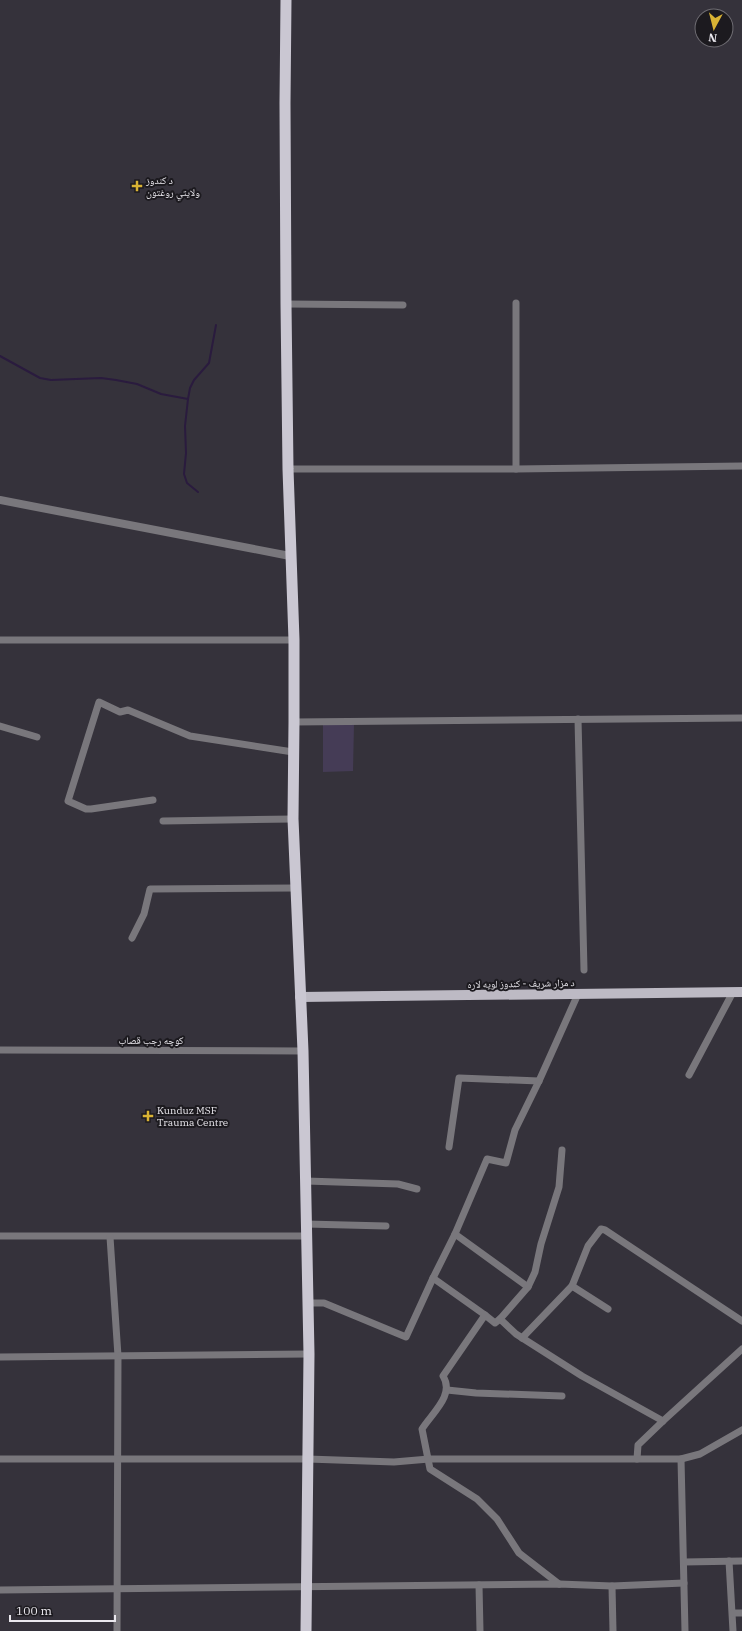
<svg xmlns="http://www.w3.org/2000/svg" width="742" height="1631" viewBox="0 0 742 1631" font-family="'IBM Plex Serif','Noto Naskh Arabic',serif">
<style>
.green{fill:#453c56}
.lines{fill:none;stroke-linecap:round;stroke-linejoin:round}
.stream{stroke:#2a1b3e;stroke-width:2}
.minor{stroke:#79777c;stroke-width:7}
.tertiary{stroke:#79777c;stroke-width:8}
.primary{stroke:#bdbac4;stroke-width:10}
.trunk{stroke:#cac7d2;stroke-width:11}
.poi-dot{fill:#d9b334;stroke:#1c1a1f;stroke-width:1.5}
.labels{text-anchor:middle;stroke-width:4;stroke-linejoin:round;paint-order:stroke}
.poi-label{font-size:10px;fill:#eae8ee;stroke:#1c1a1f;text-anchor:start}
.street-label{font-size:10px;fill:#eae8ee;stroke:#1c1a1f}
</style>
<rect width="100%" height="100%" fill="#35323b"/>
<polygon class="green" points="323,723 354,724 353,771 323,772"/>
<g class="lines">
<g class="stream">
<polyline points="0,356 40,378 51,380 101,378 116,380 137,384 161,394 188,399"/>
<polyline points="198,492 187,483 184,474 186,453 185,426 188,399 190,388 194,380 209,363 216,325"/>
</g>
<g class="minor">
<polyline points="516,303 516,469"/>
<polyline points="286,304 403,305"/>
<polyline points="288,469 516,469 742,466"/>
<polyline points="0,640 294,640"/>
<polyline points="578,719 584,970"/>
<polyline points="294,722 742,718"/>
<polyline points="0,726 37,737"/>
<polyline points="153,800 91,809 86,809 68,801 99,702 120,712 128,710 190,736 293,752"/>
<polyline points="163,821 293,819"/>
<polyline points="132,938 144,914 150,889 295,888"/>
<polyline points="0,1050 303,1051"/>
<polyline points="689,1075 733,992"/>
<polyline points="449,1147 459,1078 539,1081"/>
<polyline points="306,1181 398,1184 417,1189"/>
<polyline points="306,1224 386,1226"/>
<polyline points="455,1234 528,1287"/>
<polyline points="0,1236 306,1236"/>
<polyline points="110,1237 118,1356 117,1631"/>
<polyline points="433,1278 455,1234 487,1159 506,1163 515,1130 539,1081 578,994"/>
<polyline points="572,1286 608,1309"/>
<polyline points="308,1303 324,1303 406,1337 433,1278 485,1315"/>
<polyline points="500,1319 516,1334 582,1376 663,1421"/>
<polyline points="522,1338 572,1286 588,1246 601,1229 605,1230 742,1321"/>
<polyline points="0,1357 309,1354"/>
<polyline points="447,1390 476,1393 562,1396"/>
<polyline points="0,1459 308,1459 394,1462 429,1459 681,1459 700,1454 742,1430"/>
<polyline points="637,1459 638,1445 663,1421 742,1349"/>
<polyline points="681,1459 685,1631"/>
<polyline points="729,1561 733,1631"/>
<polyline points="684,1562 742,1561"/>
<path d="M559,1584l-40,-31 -22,-34 -20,-20 -47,-30 -8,-40c10,-16 33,-34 21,-53l42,-61 10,8 5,-4 28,-32 7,-15 6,-28 18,-57 3,-37"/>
<polyline points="479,1585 480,1631"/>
<polyline points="612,1586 613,1631"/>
<polyline points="0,1590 559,1584 612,1586 684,1583"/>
<polyline points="733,1613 742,1613"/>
</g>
<polyline class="tertiary" points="0,500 290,556"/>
<polyline class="primary" points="300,997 742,992"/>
<polyline class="trunk" points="286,0 285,103 286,304 288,469 294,640 294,722 293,819 303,1051 309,1354 306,1631"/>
</g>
<g class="poi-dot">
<path d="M135 180h4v4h4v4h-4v4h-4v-4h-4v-4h4z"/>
<path d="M146 1110h4v4h4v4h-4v4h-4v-4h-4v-4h4z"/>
</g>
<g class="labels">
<g class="poi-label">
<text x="146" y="184">د کندوز<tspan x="146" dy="12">ولایتي روغتون</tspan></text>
<text x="157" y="1114">Kunduz MSF<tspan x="157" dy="12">Trauma Centre</tspan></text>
</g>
<g class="street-label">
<text transform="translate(521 983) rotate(-1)" y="4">د مزار شریف - کندوز لویه لاره</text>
<text x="151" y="1044">کوچه رجب قصاب</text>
</g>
</g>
<g transform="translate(714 28) rotate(187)"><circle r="19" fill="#1c1a1f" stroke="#6e6c72"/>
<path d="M0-3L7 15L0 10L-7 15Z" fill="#d9b334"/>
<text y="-6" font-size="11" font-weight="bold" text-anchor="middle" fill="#eae8ee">N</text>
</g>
<path d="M10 1615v6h105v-6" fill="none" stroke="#eae8ee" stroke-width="2"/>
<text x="16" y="1615" font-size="12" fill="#eae8ee" stroke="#1c1a1f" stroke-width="3" paint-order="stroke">100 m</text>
</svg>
